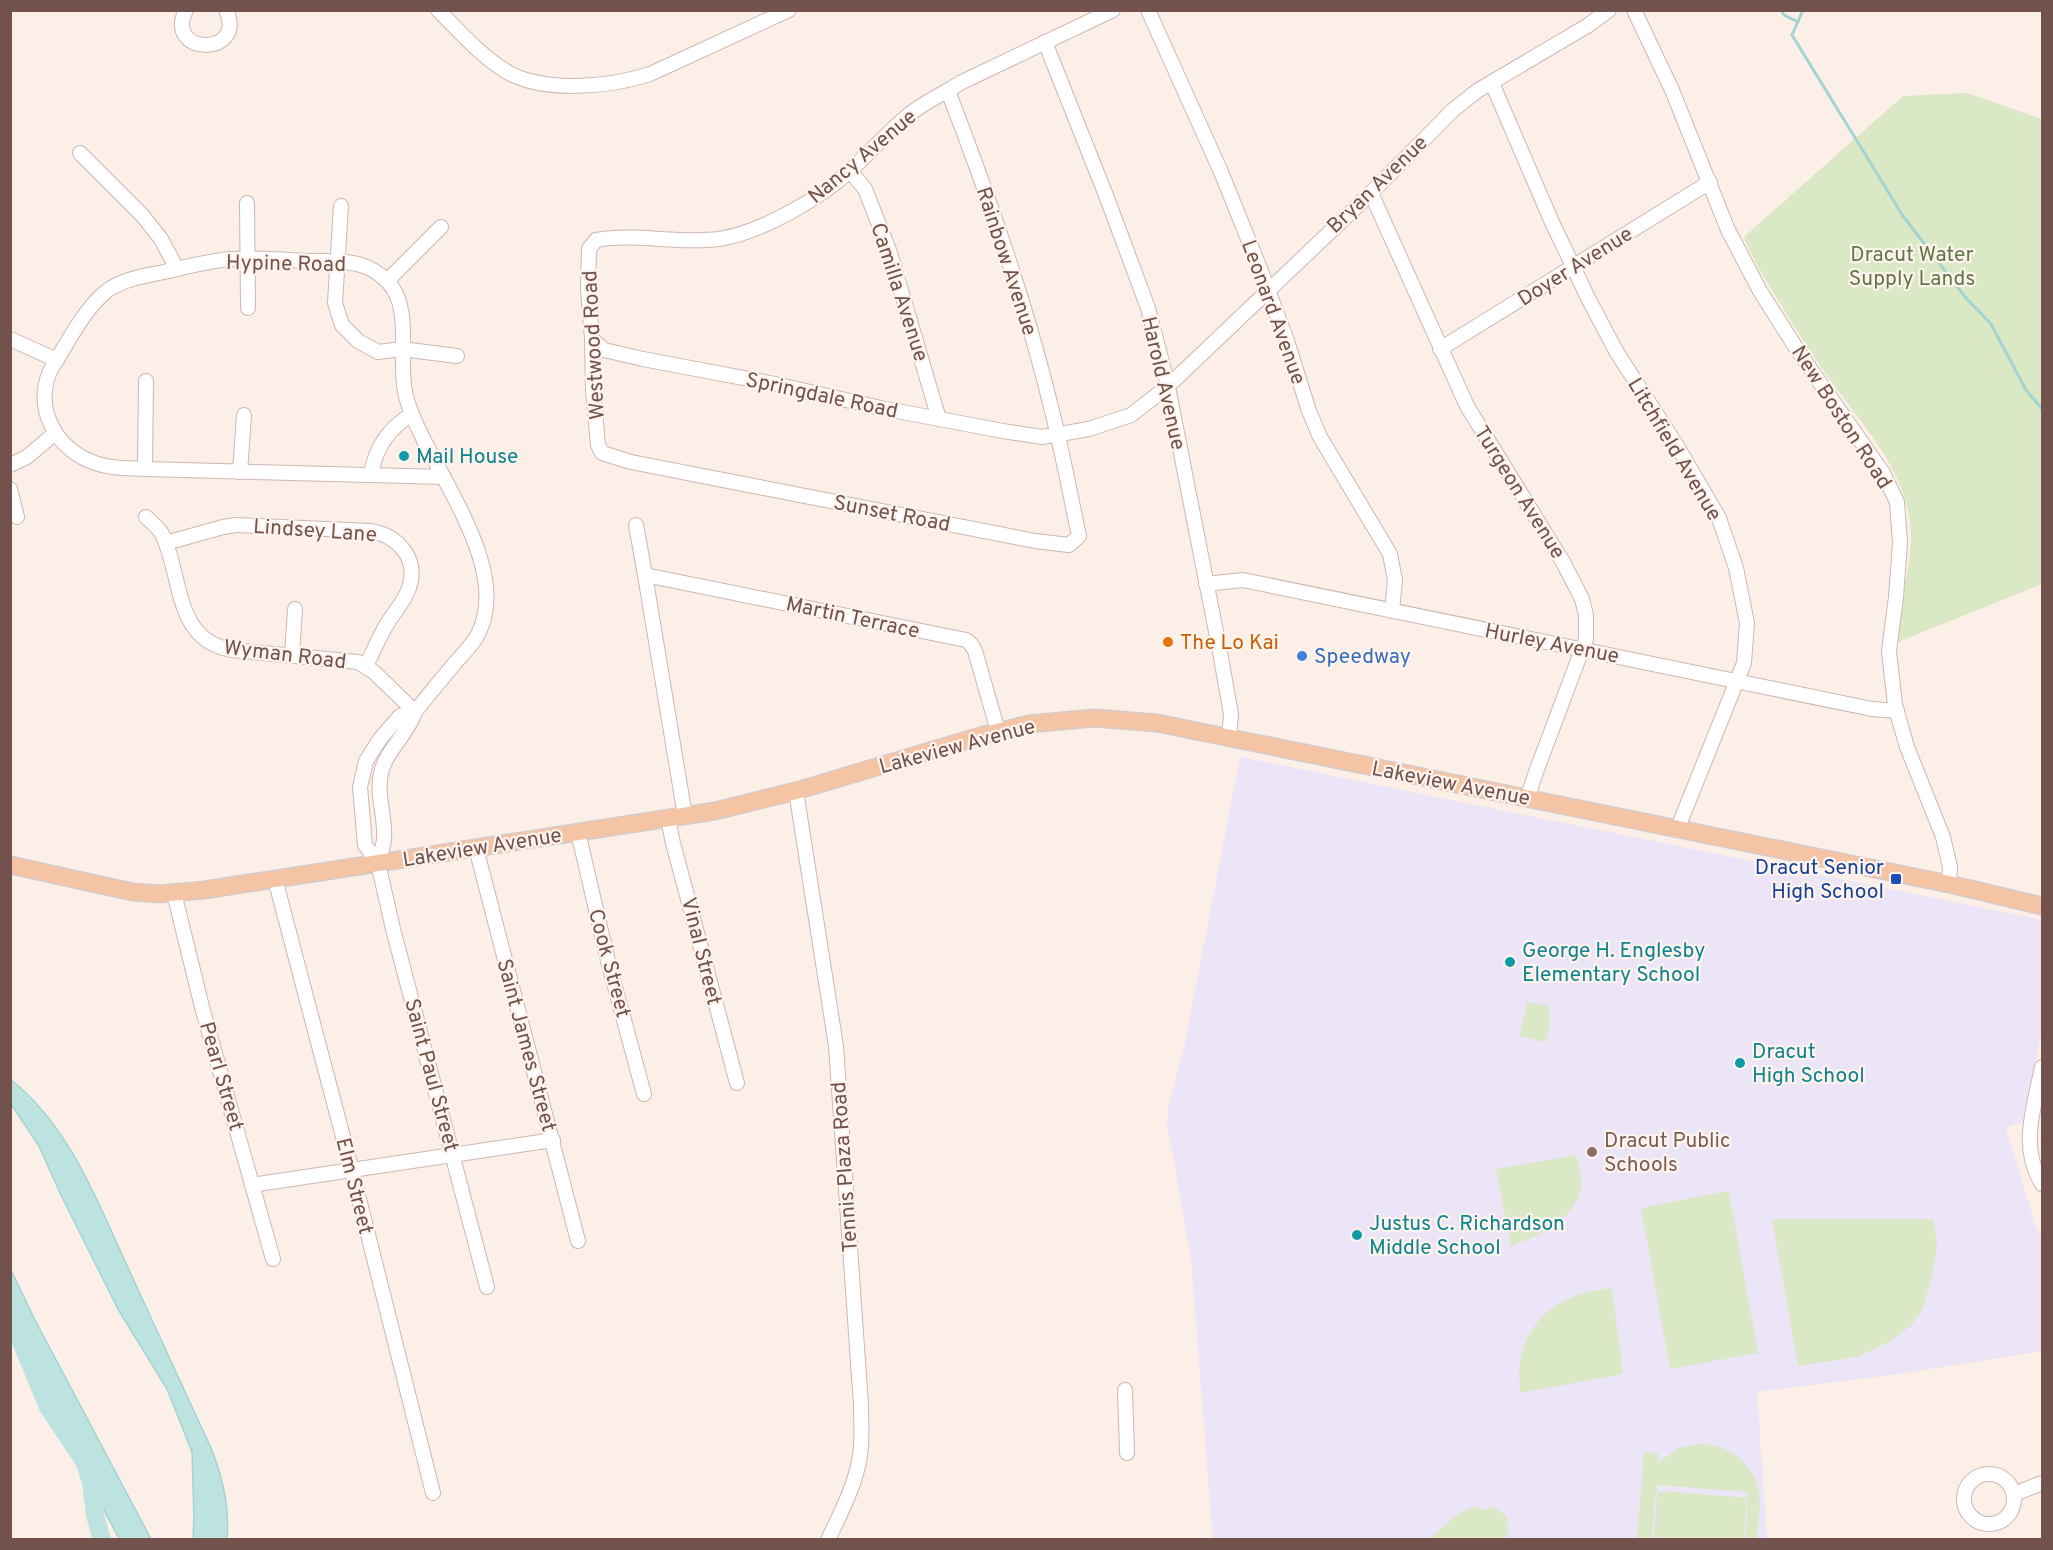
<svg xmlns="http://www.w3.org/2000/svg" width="2053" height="1550" viewBox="0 0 2053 1550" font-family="Overpass,sans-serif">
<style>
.education{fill:#ece4f7}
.green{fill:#dbe8c6}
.water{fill:#bde3e0;stroke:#a3d4d1;stroke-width:1.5}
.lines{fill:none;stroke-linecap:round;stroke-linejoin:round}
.stream{stroke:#a3d4d1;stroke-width:3}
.river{stroke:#bde3e0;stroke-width:18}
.minor-casing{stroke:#ceb7b1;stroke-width:16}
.major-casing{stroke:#d5cbca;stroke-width:19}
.minor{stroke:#fff;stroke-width:14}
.major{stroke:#f5c4a4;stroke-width:16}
.culture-dot{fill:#0f9aa8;stroke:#fef3ed;stroke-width:2}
.food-dot{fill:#e8710a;stroke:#fef3ed;stroke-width:2}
.shop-dot{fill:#3f7fe0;stroke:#fef3ed;stroke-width:2}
.transit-dot{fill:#1a4fb4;stroke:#fef3ed;stroke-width:2}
.education-dot{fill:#8d6e63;stroke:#fef3ed;stroke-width:2}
.labels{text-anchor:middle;stroke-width:4.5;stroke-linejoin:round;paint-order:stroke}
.street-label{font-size:21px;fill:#73524d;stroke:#fef3ed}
.park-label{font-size:21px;fill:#607846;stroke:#fef3ed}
.culture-label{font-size:21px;fill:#0d838f;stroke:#fef3ed;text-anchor:start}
.food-label{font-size:21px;fill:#c56008;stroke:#fef3ed;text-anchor:start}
.shop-label{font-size:21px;fill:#366cbe;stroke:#fef3ed;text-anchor:start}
.transit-label{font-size:21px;fill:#164399;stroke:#fef3ed;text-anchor:end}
.education-label{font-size:21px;fill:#785e54;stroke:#fef3ed;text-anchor:start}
</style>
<rect width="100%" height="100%" fill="#fbefe7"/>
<polygon class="education" points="1240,757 2042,920 2042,1030 2022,1122 2006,1128 2036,1227 2042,1238 2042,1351 1899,1374 1757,1392 1767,1539 1213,1540 1191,1258 1167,1123 1169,1104 1185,1043"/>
<g class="green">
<path d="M1967,93l75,26v465l-144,58c-1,-42 19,-84 11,-127 -10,-51 -45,-89 -75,-130 -22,-30 -43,-63 -62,-95 -10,-17 -22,-34 -28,-53l159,-141z"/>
<path d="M1527,1002l21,4c3,12 3,26 -4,36l-24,-6z"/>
<path d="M1576,1155c3,10 6,21 5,32 -6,33 -43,49 -70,59l-15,-77z"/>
<polygon points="1721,1192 1729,1192 1758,1353 1670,1369 1641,1208"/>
<polygon points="1772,1219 1933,1219 1937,1243 1933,1272 1923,1308 1911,1326 1887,1343 1857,1357 1798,1366"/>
<path d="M1612,1288l11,86 -103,19c0,-10 -2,-22 0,-32 9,-47 46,-69 92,-73z"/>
<path d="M1697,1444c31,-1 59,19 62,52 2,15 -1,29 -2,43h-11l2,-47 -90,-7 -3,12 -3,42h-15l7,-87 14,1v10l21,-15z"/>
<polygon points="1666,1491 1747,1498 1744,1539 1654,1539 1657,1492"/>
<path d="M1476,1506l4,4 13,-3 13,9 3,17 -7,6h-72c10,-11 32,-30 46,-33z"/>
</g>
<g class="water">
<path d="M10,1079c60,47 88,124 119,191 27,59 55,119 82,178 12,30 19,59 16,91h-34l1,-21 -2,-66 -25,-63 -48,-78 -59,-118 -21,-47 -28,-42z"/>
<polygon points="10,1268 35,1320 151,1539 119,1539 118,1537 89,1481 69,1433 46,1395 11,1319"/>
</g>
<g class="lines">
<g class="stream">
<polyline points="1781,10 1784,15 1798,22"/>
<polyline points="1803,10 1792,35 1903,216 1966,298 1991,324 2026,390 2042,409"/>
</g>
<polyline class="river" points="10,1315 48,1407 84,1461 91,1482 95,1515 102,1540"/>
<defs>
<g id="minor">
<path d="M186,10c-23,46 62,47 40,0"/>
<path d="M438,10c21,21 41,44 66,60 37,24 106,17 146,4l139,-64"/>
<polyline points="1148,10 1221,172 1261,271 1287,341 1309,411 1320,437 1390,554 1395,580 1392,611"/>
<polyline points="1634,10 1672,90 1728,230 1760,291 1798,351 1883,473 1897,502 1900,543 1896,597 1889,651 1895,705 1907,747 1943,837 1950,867 1949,884"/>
<polyline points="1045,42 1107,198 1148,308 1167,382 1220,652 1231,714 1229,738"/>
<polyline points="1492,83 1551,220 1588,298 1616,351 1677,446 1719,518 1736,568 1747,623 1744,663 1677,830"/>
<path d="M948,91c40,103 77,209 103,316 11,43 19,86 28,129l-10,9 -34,-4 -404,-79 -29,-9 -4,-8 -5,-55 -1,-51 -4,-50 1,-40 7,-9c40,-7 82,4 123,-1 41,-6 102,-41 132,-69 20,-19 39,-40 60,-57 16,-12 35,-21 51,-31l151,-72"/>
<polyline points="80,153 142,215 161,239 177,269"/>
<polyline points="850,171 865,189 889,250 939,419"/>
<polyline points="1371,193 1467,406 1563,562 1582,599 1586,615 1586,639 1536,772 1527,799"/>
<polyline points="247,203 248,308"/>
<polyline points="341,206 335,303 342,325 358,341 378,352 402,349 457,356"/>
<polyline points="387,281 441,227"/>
<polyline points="10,339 57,360"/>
<polyline points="592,339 604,350 643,359 775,384 881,408 1003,431 1042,437 1089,429 1131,415 1167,387 1371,193 1453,110 1477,91 1587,26 1609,10"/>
<polyline points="1440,349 1710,182"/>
<polyline points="10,465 27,457 55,433"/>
<polyline points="145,469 146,381"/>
<polyline points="240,472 244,415"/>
<path d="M371,475c4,-27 18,-47 41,-61"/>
<polyline points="10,489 17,517"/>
<path d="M146,517c6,6 12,10 16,17 21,42 11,106 70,116l126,12 16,10 41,40"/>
<polyline points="636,525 645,575"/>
<path d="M166,543l57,-16 13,-2 134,6c28,4 49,28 39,57 -4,13 -15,24 -22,36 -8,13 -14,28 -21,42"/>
<polyline points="1206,584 1243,580 1872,709 1897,711"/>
<polyline points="292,655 295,609"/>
<polyline points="415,712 400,716 380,739 366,761 360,787 365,845 378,863 393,929 487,1287"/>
<path d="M796,791l40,255 25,359c0,19 2,38 -2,56 -5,27 -19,53 -31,79"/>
<polyline points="685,816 645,575 966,640 971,644 975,651 998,731"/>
<polyline points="668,819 673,843 737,1083"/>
<polyline points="578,832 608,961 644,1094"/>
<polyline points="476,848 578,1241"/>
<path d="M378,863c2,-8 5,-16 6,-23 2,-22 -8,-45 -3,-67 4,-21 27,-39 34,-61 13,-17 27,-33 40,-49 7,-8 15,-16 21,-25 41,-70 -49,-171 -69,-238 -11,-37 7,-91 -19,-118 -8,-8 -16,-14 -27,-17 -17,-5 -36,-4 -54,-4 -25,-1 -51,-4 -77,-2 -22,2 -44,8 -66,13 -20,4 -40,7 -56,18 -24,18 -42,56 -58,81 -16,39 6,78 45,92 16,6 33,5 50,6l299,8"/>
<polyline points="275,879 352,1171 433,1493"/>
<polyline points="174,893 202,1007 273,1259"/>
<path d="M2042,1067c-8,41 -23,79 0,117"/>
<polyline points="252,1185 553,1140"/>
<polyline points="1125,1390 1127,1453"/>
<circle cx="1989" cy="1499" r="25"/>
<polyline points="2014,1494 2042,1483"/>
</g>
<polyline id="major" points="10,865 133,892 159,894 204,890 715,811 796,791 980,736 1029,724 1094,718 1157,723 1949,884 2042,906"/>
</defs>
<use href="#minor" class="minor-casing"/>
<use href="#major" class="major-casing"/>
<use href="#minor" class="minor"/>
<use href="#major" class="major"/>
</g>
<g class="culture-dot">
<circle cx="404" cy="456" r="6"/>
<circle cx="1510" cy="962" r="6"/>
<circle cx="1740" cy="1063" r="6"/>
<circle cx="1357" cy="1235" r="6"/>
</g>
<circle class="food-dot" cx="1168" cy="642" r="6"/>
<circle class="shop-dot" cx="1302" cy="656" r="6"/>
<rect class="transit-dot" x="1890" y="873" width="12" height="12" rx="3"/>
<circle class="education-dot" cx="1592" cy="1152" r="6"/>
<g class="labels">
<g class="street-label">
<text transform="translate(862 156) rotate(-40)" y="7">Nancy Avenue</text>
<text transform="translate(1377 184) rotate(-44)" y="7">Bryan Avenue</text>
<text transform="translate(1007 261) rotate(72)" y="7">Rainbow Avenue</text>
<text transform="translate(286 263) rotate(1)" y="7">Hypine Road</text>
<text transform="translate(1575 266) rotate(-32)" y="7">Doyer Avenue</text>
<text transform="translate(900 292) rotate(72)" y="7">Camilla Avenue</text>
<text transform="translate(1274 312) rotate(70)" y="7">Leonard Avenue</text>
<text transform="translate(593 345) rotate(-93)" y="7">Westwood Road</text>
<text transform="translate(1164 383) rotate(77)" y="7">Harold Avenue</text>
<text transform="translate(822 395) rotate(12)" y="7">Springdale Road</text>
<text transform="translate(1842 417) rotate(57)" y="7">New Boston Road</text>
<text transform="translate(1675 449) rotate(59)" y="7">Litchfield Avenue</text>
<text transform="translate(1520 492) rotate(58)" y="7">Turgeon Avenue</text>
<text transform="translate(892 513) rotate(11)" y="7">Sunset Road</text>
<text transform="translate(315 530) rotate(4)" y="7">Lindsey Lane</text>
<text transform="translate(853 617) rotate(12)" y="7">Martin Terrace</text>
<text transform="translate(1552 643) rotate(11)" y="7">Hurley Avenue</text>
<text transform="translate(285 654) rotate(7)" y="7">Wyman Road</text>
<text transform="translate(957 746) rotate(-15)" y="7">Lakeview Avenue</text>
<text transform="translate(1451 783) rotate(11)" y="7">Lakeview Avenue</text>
<text transform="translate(482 847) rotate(-9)" y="7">Lakeview Avenue</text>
<text transform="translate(702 951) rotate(76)" y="7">Vinal Street</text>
<text transform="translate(610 963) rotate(75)" y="7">Cook Street</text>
<text transform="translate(527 1045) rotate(75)" y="7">Saint James Street</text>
<text transform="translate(432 1075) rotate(75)" y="7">Saint Paul Street</text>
<text transform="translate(222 1076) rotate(74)" y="7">Pearl Street</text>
<text transform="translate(844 1167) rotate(-94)" y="7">Tennis Plaza Road</text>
<text transform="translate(355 1186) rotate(76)" y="7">Elm Street</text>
</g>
<g class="park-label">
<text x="1912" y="261">Dracut Water<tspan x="1912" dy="24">Supply Lands</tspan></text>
</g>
<g class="culture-label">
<text x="416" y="463">Mail House</text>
<text x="1522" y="957">George H. Englesby<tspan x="1522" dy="24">Elementary School</tspan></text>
<text x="1752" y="1058">Dracut<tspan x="1752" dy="24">High School</tspan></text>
<text x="1369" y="1230">Justus C. Richardson<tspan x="1369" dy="24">Middle School</tspan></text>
</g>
<g class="food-label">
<text x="1180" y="649">The Lo Kai</text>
</g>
<g class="shop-label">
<text x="1314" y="663">Speedway</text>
</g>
<g class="transit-label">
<text x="1884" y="874">Dracut Senior<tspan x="1884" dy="24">High School</tspan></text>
</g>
<g class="education-label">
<text x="1604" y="1147">Dracut Public<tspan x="1604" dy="24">Schools</tspan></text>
</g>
</g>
<rect width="2053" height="1550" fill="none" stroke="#73524d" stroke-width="24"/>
</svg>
